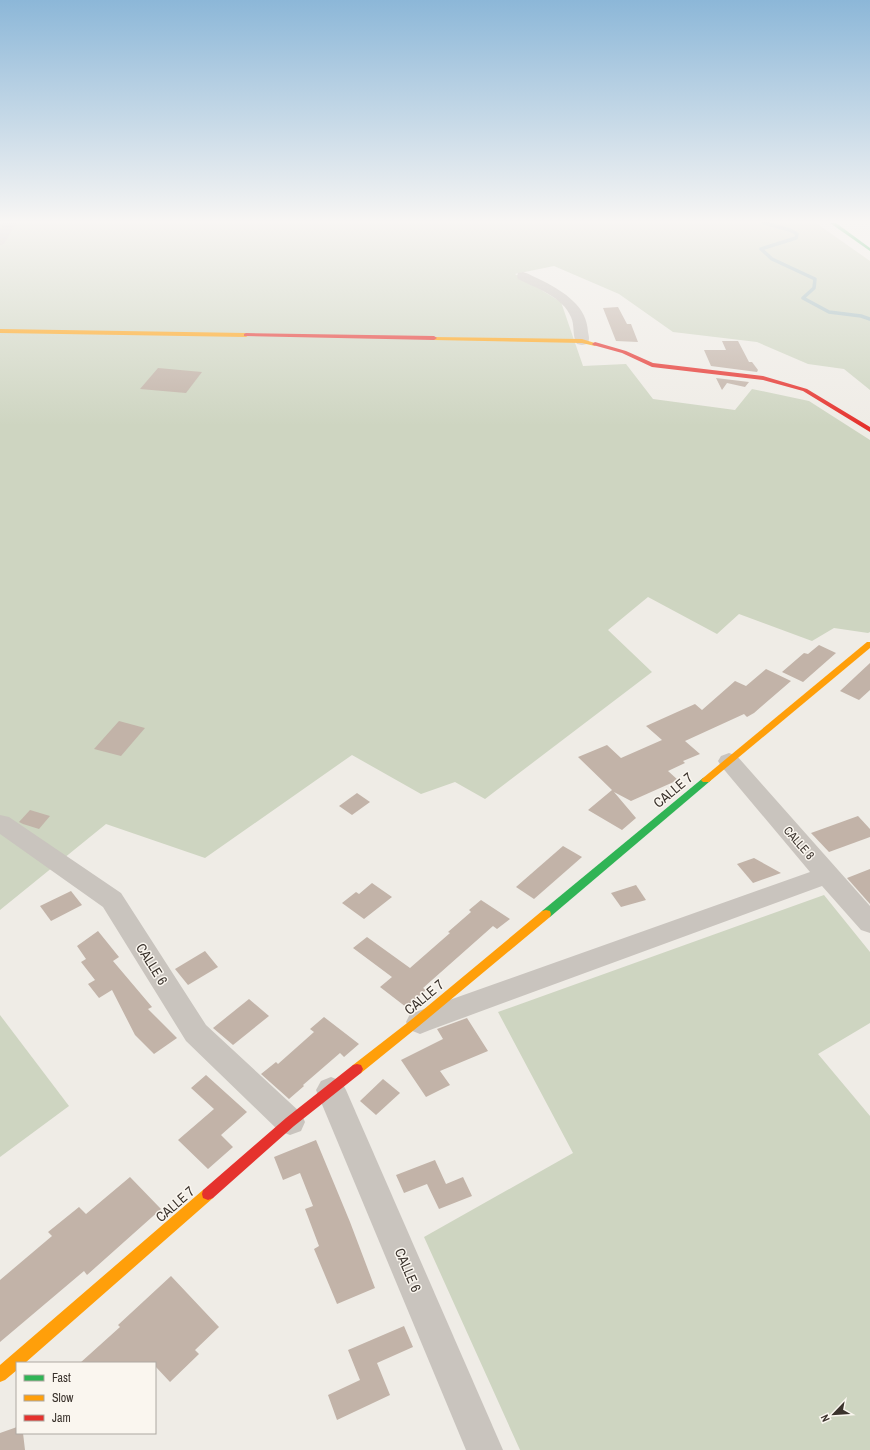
<svg xmlns="http://www.w3.org/2000/svg" width="870" height="1450" viewBox="0 0 870 1450" font-family="'Archivo Narrow',sans-serif">
<style>
.green{fill:#ced5c1}
.lines{fill:none;stroke-linecap:round;stroke-linejoin:round}
.stream{stroke:#a3bcc0;stroke-width:3.5}
.building{fill:#c2b3a8}
.street{fill:#c9c4be;fill-rule:evenodd}
.fast{fill:#30b455;fill-rule:evenodd}
.slow{fill:#ff9f0a;fill-rule:evenodd}
.jam{fill:#e5322d;fill-rule:evenodd}
.labels{text-anchor:middle;stroke-width:3;stroke-linejoin:round;paint-order:stroke}
.street-label{font-size:12px;fill:#3a322c;stroke:#faf6ef}
.near-street-label{font-size:14px;fill:#3a322c;stroke:#faf6ef}
</style>
<rect width="100%" height="100%" fill="#efece6"/>
<g class="green">
<polygon points="0,223 816,223 870,261 870,390 844,369 808,364 757,342 673,332 619,294 554,266 515,274 561,302 583,366 626,364 653,399 735,410 752,389 809,401 870,440 870,632 868,633 834,628 812,641 739,614 717,634 648,597 608,630 652,672 485,799 455,782 421,794 352,755 205,858 106,824 0,910"/>
<polygon points="824,895 870,952 870,1023 818,1054 870,1116 870,1450 520,1450 424,1237 573,1153 498,1012"/>
<polygon points="0,1015 69,1106 0,1157"/>
</g>
<g class="lines">
<polyline class="stream" points="764,223 790,230 797,234 796,238 761,249 772,259 815,279 814,288 803,298 829,312 861,316 870,319"/>
</g>
<g class="building">
<polygon points="618,307 627,324 631,324 638,342 616,341 603,308"/>
<polygon points="722,341 738,341 749,362 752,362 758,370 757,372 711,366 704,350 726,350"/>
<polygon points="158,368 202,372 186,393 140,389"/>
<polygon points="716,378 749,382 745,387 727,383 722,390"/>
<polygon points="819,645 836,653 803,682 782,672 804,653 808,654"/>
<polygon points="870,663 870,690 859,700 840,691"/>
<polygon points="766,669 791,681 754,713 747,717 744,714 685,741 700,754 683,761 685,763 668,771 678,780 631,801 614,792 636,818 622,830 588,810 612,790 578,757 607,745 621,758 662,740 646,726 695,704 702,710 735,681 746,686"/>
<polygon points="119,721 145,728 121,756 94,749"/>
<polygon points="357,793 370,802 352,815 339,806"/>
<polygon points="30,810 50,816 39,829 23,824 19,822"/>
<polygon points="858,816 870,829 870,837 829,852 811,833"/>
<polygon points="563,846 582,857 534,899 516,887"/>
<polygon points="754,858 781,873 753,883 737,864"/>
<polygon points="870,869 870,904 847,878"/>
<polygon points="372,883 392,897 364,919 342,903 356,892 359,894"/>
<polygon points="636,885 646,900 621,907 611,893"/>
<polygon points="71,891 82,905 51,921 40,906"/>
<polygon points="481,900 510,919 497,929 493,926 423,988 426,990 406,1007 380,987 392,977 353,948 367,937 410,968 450,933 448,932 471,912 469,910"/>
<polygon points="98,931 119,957 113,961 152,1007 148,1009 177,1038 154,1054 135,1035 112,990 99,998 88,984 95,980 81,962 86,959 77,946"/>
<polygon points="205,951 218,967 188,985 175,969"/>
<polygon points="249,999 269,1016 233,1045 213,1028"/>
<polygon points="324,1017 359,1044 344,1057 340,1053 303,1085 304,1086 289,1099 261,1074 276,1062 278,1064 314,1032 310,1029"/>
<polygon points="467,1018 488,1051 440,1071 450,1085 426,1097 401,1060 443,1039 437,1029"/>
<polygon points="206,1075 247,1112 221,1135 233,1147 208,1169 178,1140 214,1109 191,1088"/>
<polygon points="383,1079 400,1093 376,1115 360,1101"/>
<polygon points="316,1140 350,1222 375,1288 337,1304 314,1249 319,1246 305,1209 313,1206 300,1173 283,1180 274,1157"/>
<polygon points="435,1160 446,1184 463,1177 472,1196 439,1209 427,1184 404,1193 396,1175"/>
<polygon points="130,1177 161,1209 87,1275 84,1271 0,1342 0,1280 52,1236 48,1232 79,1207 86,1214"/>
<polygon points="171,1276 219,1327 195,1350 199,1354 170,1382 155,1366 155,1363 80,1363 120,1327 118,1325"/>
<polygon points="404,1326 413,1347 377,1363 390,1395 337,1420 328,1395 360,1380 348,1350"/>
<polygon points="17,1427 17,1433 23,1433 25,1450 0,1450 0,1433"/>
</g>
<g class="lines">
<g class="street">
<polygon points="4,223 16,223 4,244 0,245 0,230"/>
<path d="M523,272c7,2 13,6 20,9 21,11 44,25 45,51 1,5 2,8 -1,12l-5,1 -5,-1c-5,-7 -2,-19 -6,-27 -8,-20 -35,-29 -53,-38l-1,-3 1,-3z"/>
<polygon points="729,753 737,756 870,906 870,933 861,930 822,886 430,1030 420,1034 410,1030 406,1022 410,1014 810,872 721,766 718,761 721,756"/>
<polygon points="0,815 9,817 121,893 206,1025 301,1113 305,1122 301,1131 290,1135 279,1131 186,1041 103,907 0,834"/>
<polygon points="331,1077 341,1081 346,1090 503,1450 466,1450 316,1090 321,1081"/>
</g>
<g class="fast">
<polygon points="830,223 836,223 870,248 870,251"/>
<polygon points="706,777 709,778 711,780 709,782 550,917 546,918 542,917 541,914 542,911 703,778"/>
</g>
<g class="slow">
<polygon points="0,329 246,333 249,335 246,337 0,333"/>
<polygon points="432,337 582,339 598,344 595,346 582,343 434,340 432,339"/>
<polygon points="867,642 870,642 870,648 709,782 703,782 701,780 703,778"/>
<polygon points="546,910 550,911 551,914 550,917 419,1026 361,1073 357,1074 353,1073 351,1069 353,1065 411,1020 542,911"/>
<polygon points="208,1188 213,1190 214,1194 213,1198 25,1363 17,1363 17,1370 5,1380 0,1382 0,1365 203,1190"/>
</g>
<g class="jam">
<polygon points="246,333 434,336 437,338 434,340 244,336 244,334"/>
<polygon points="595,342 626,351 653,363 763,376 807,389 870,427 870,432 803,391 763,380 652,367 622,353 593,345 592,344"/>
<polygon points="357,1064 361,1065 363,1069 361,1073 294,1126 213,1198 208,1200 203,1198 202,1194 203,1190 286,1118 353,1065"/>
</g>
</g>
<linearGradient id="sky" x2="0" y2="1"><stop stop-color="#8cb7d8"/><stop offset="0.52" stop-color="#f8f6f4"/><stop offset="1" stop-color="#f8f6f4" stop-opacity="0"/></linearGradient>
<rect width="870" height="426" fill="url(#sky)"/>
<g class="labels">
<g class="street-label">
<text transform="translate(799 843) rotate(49)" y="4">CALLE 8</text>
</g>
<g class="near-street-label">
<text transform="translate(673 790) rotate(-40)" y="5">CALLE 7</text>
<text transform="translate(152 964) rotate(58)" y="5">CALLE 6</text>
<text transform="translate(424 997) rotate(-40)" y="5">CALLE 7</text>
<text transform="translate(175 1204) rotate(-41)" y="5">CALLE 7</text>
<text transform="translate(408 1270) rotate(67)" y="5">CALLE 6</text>
</g>
</g>
<rect x="16" y="1362" width="140" height="72" fill="#faf6ef" stroke="#ada8a1"/>
<rect x="24" y="1375" width="20" height="6" fill="#30b455" stroke="#ada8a1"/>
<text x="52" y="1382" font-size="12" fill="#3a322c">Fast</text>
<rect x="24" y="1395" width="20" height="6" fill="#ff9f0a" stroke="#ada8a1"/>
<text x="52" y="1402" font-size="12" fill="#3a322c">Slow</text>
<rect x="24" y="1415" width="20" height="6" fill="#e5322d" stroke="#ada8a1"/>
<text x="52" y="1422" font-size="12" fill="#3a322c">Jam</text>
<g transform="translate(834 1414) rotate(245)" stroke="#faf6ef" stroke-width="3" paint-order="stroke">
<path d="M0-3L7 15L0 10L-7 15Z" fill="#3a322c"/>
<text y="-6" font-size="11" font-weight="bold" text-anchor="middle" fill="#3a322c">N</text>
</g>
</svg>
